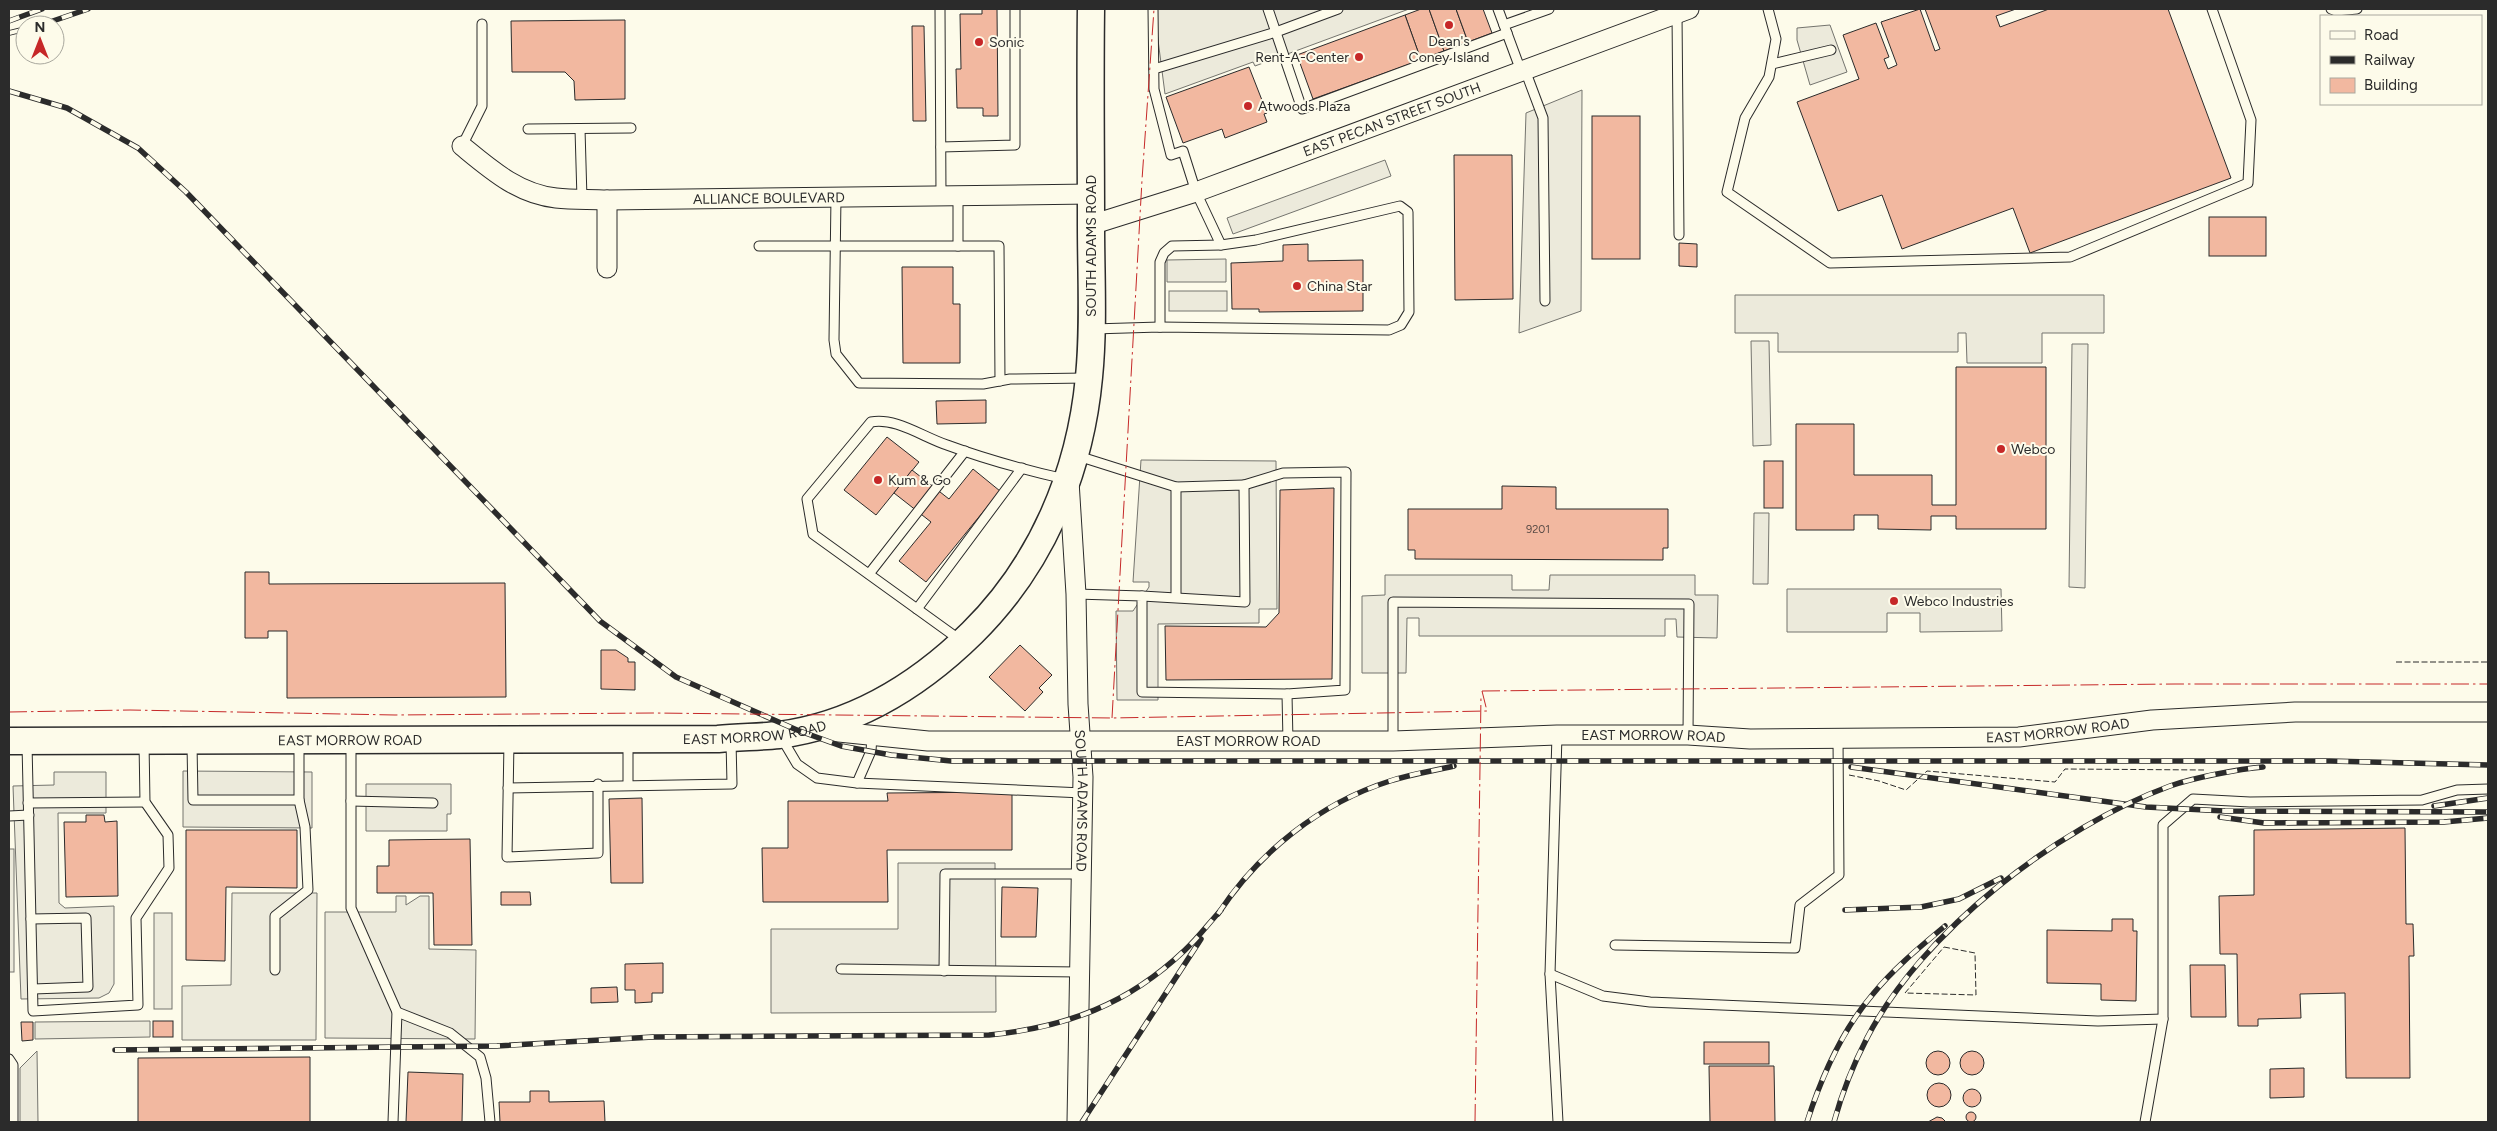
<svg xmlns="http://www.w3.org/2000/svg" width="2497" height="1131" viewBox="0 0 2497 1131" font-family="Figtree,sans-serif">
<style>
.parking{fill:#eceadb;stroke:#74746e}
.building{fill:#f2b8a0;stroke:#2b2b2b}
.lines{fill:none;stroke-linecap:round;stroke-linejoin:round}
.lane-casing{stroke:#2b2b2b;stroke-width:11}
.street-casing{stroke:#2b2b2b;stroke-width:21}
.secondary-casing{stroke:#2b2b2b;stroke-width:29}
.lane{stroke:#fdfbea;stroke-width:9}
.street{stroke:#fdfbea;stroke-width:19}
.secondary{stroke:#fdfbea;stroke-width:26}
.rail-casing{stroke:#2b2b2b;stroke-width:5.5}
.rail{stroke:#fdfbea;stroke-width:4;stroke-dasharray:11;stroke-linecap:butt}
.fence{stroke:#2b2b2b;stroke-width:1;stroke-dasharray:6 2.5;stroke-linecap:butt}
.power{stroke:#c62828;stroke-width:1;stroke-dasharray:18 4 2.5 4;stroke-linecap:butt}
.poi-dot{fill:#c62828;stroke:#fdfbea;stroke-width:2}
.labels{text-anchor:middle;stroke-width:4;stroke-linejoin:round;paint-order:stroke}
.number-label{font-size:11px;fill:#5d4e48}
.poi-label{font-size:14px;fill:#2b2b2b;stroke:#fdfbea;text-anchor:start}
.street-label{font-size:14px;fill:#2b2b2b;stroke:#fdfbea}
</style>
<rect width="100%" height="100%" fill="#fdfbea"/>
<g class="parking">
<polygon points="1154,9 1409,9 1255,66 1253,62 1165,94"/>
<polygon points="1830,25 1847,72 1810,85 1797,40 1797,28"/>
<polygon points="1582,90 1581,311 1519,333 1526,113"/>
<polygon points="1385,160 1391,176 1233,234 1227,218"/>
<polygon points="1226,259 1226,282 1167,282 1167,260"/>
<rect x="1169" y="291" width="58" height="20"/>
<polygon points="1735,295 2104,295 2104,333 2042,333 2042,363 1967,363 1966,333 1958,333 1958,352 1778,352 1778,333 1735,333"/>
<polygon points="1751,341 1769,341 1771,445 1753,446"/>
<polygon points="2072,344 2088,344 2085,588 2069,587"/>
<polygon points="1141,460 1276,461 1277,609 1259,609 1259,623 1158,624 1158,700 1117,700 1116,611 1133,611 1149,587 1149,582 1133,582"/>
<polygon points="1754,513 1769,513 1768,584 1753,584"/>
<polygon points="1385,575 1512,575 1512,590 1549,590 1550,575 1695,575 1695,595 1718,595 1717,638 1677,637 1676,619 1665,619 1665,636 1419,636 1419,618 1407,618 1406,673 1362,673 1362,596 1385,595"/>
<polygon points="1787,589 2001,589 2002,631 1920,632 1920,613 1887,613 1887,632 1787,632"/>
<polygon points="183,771 312,772 312,828 183,827"/>
<polygon points="54,772 106,772 106,813 58,813 59,903 65,908 114,906 114,984 109,993 99,998 21,999 13,786 54,785"/>
<polygon points="366,784 451,784 451,814 447,814 447,831 366,831"/>
<rect x="9" y="849" width="5" height="123"/>
<polygon points="898,863 995,863 996,1012 771,1013 771,929 898,929"/>
<polygon points="232,893 317,893 316,1040 182,1040 182,986 231,985"/>
<polygon points="396,896 406,896 406,905 420,896 429,896 429,949 476,950 475,1039 325,1038 325,912 396,912"/>
<rect x="154" y="913" width="18" height="96"/>
<polygon points="150,1021 150,1037 35,1039 35,1022"/>
<polygon points="37,1051 38,1122 20,1122 20,1068"/>
</g>
<g class="building">
<polygon points="982,9 997,9 998,116 983,116 983,108 957,108 956,69 961,69 960,14 982,14"/>
<polygon points="1421,9 1429,9 1444,51 1421,60 1405,15"/>
<polygon points="1429,9 1456,9 1468,42 1444,51"/>
<polygon points="1456,9 1483,9 1492,33 1468,42"/>
<polygon points="1920,9 1935,51 1940,49 1925,9 2016,9 1996,16 2000,27 2049,9 2168,9 2231,178 2030,253 2013,208 1902,249 1882,195 1838,211 1797,102 1859,79 1843,35 1876,23 1889,57 1884,59 1888,69 1897,65 1881,22"/>
<polygon points="1405,15 1421,60 1313,99 1297,55"/>
<polygon points="625,20 625,99 575,100 574,81 565,72 512,72 511,21"/>
<polygon points="912,26 924,26 926,121 913,121"/>
<polygon points="1249,67 1267,113 1264,114 1267,122 1225,138 1222,129 1183,143 1166,97"/>
<rect x="1592" y="116" width="48" height="143"/>
<polygon points="1454,155 1512,155 1513,299 1455,300"/>
<rect x="2209" y="217" width="57" height="39"/>
<polygon points="1679,243 1697,244 1697,267 1679,266"/>
<polygon points="1308,244 1308,261 1363,260 1363,311 1259,312 1259,309 1232,309 1231,263 1283,261 1283,245"/>
<polygon points="902,267 953,267 953,304 960,304 960,363 903,363"/>
<polygon points="1956,367 2046,367 2046,529 1956,529 1956,516 1931,516 1931,530 1878,529 1878,515 1854,515 1854,530 1796,530 1796,424 1854,424 1854,475 1932,475 1932,505 1956,505"/>
<polygon points="986,400 986,423 937,424 936,401"/>
<polygon points="887,437 919,462 876,515 844,490"/>
<rect x="1764" y="461" width="19" height="47"/>
<polygon points="973,469 1000,491 926,582 899,561 931,522 894,493 912,470 949,499"/>
<polygon points="1502,486 1556,487 1556,509 1668,509 1668,548 1663,548 1663,560 1415,559 1415,550 1408,550 1408,509 1502,509"/>
<polygon points="1334,488 1332,679 1166,680 1165,626 1266,627 1279,613 1280,490"/>
<polygon points="245,572 269,572 269,584 505,583 506,697 287,698 287,631 268,631 268,638 245,638"/>
<polygon points="1020,645 1052,675 1039,688 1043,692 1025,711 989,677"/>
<polygon points="601,650 616,650 628,658 628,662 635,662 635,690 601,689"/>
<polygon points="1012,792 1012,850 887,850 888,902 763,902 762,848 788,848 788,801 888,801 887,793"/>
<polygon points="642,798 643,883 611,883 609,799"/>
<polygon points="86,815 104,815 105,822 117,821 118,896 66,897 64,822 86,822"/>
<polygon points="2405,828 2406,924 2413,924 2414,956 2409,956 2410,1078 2346,1078 2345,993 2300,994 2301,1018 2258,1019 2258,1026 2238,1026 2237,954 2220,954 2219,896 2254,895 2254,830"/>
<polygon points="186,830 297,830 297,888 226,887 225,961 186,960"/>
<polygon points="470,839 472,945 434,945 433,893 377,893 377,866 389,866 389,840"/>
<polygon points="1002,887 1038,888 1036,937 1001,937"/>
<polygon points="501,892 530,892 531,905 501,905"/>
<polygon points="2112,919 2133,919 2133,931 2137,931 2136,1001 2101,1000 2101,984 2047,983 2047,930 2112,931"/>
<polygon points="663,963 663,993 652,993 652,1002 635,1003 635,990 625,990 625,964"/>
<polygon points="2190,965 2225,965 2226,1017 2191,1017"/>
<polygon points="617,987 618,1002 591,1003 591,988"/>
<rect x="153" y="1021" width="20" height="16"/>
<polygon points="21,1022 33,1022 33,1040 22,1041"/>
<rect x="1704" y="1042" width="65" height="22"/>
<circle cx="1938" cy="1063" r="12"/>
<circle cx="1972" cy="1063" r="12"/>
<polygon points="310,1057 310,1122 138,1122 138,1058"/>
<polygon points="1709,1066 1774,1066 1775,1122 1710,1122"/>
<polygon points="2304,1068 2304,1097 2270,1098 2270,1069"/>
<polygon points="408,1072 463,1074 462,1122 406,1122"/>
<circle cx="1939" cy="1095" r="12"/>
<circle cx="1972" cy="1098" r="9"/>
<polygon points="530,1091 549,1091 549,1102 604,1101 605,1122 500,1122 499,1102 530,1102"/>
<circle cx="1971" cy="1117" r="5"/>
<polygon points="1937,1117 1942,1118 1946,1122 1928,1122"/>
</g>
<g class="lines">
<defs>
<g id="lane">
<polyline points="940,9 941,196"/>
<polyline points="1268,9 1302,109 1507,33"/>
<polyline points="1498,9 1521,71"/>
<polyline points="1768,9 1776,39 1769,77 1745,118 1727,192 1830,263 2070,257 2248,183 2251,120 2212,9"/>
<polyline points="2331,9 2336,11 2357,9"/>
<polyline points="1677,14 1679,235"/>
<polyline points="1504,25 1549,9"/>
<polyline points="1772,64 1831,50"/>
<polyline points="1154,69 1276,32 1338,9"/>
<polyline points="1525,70 1543,118 1545,301"/>
<polyline points="528,129 631,128"/>
<polyline points="580,129 582,199"/>
<polyline points="462,146 482,106 482,24"/>
<polyline points="941,147 1015,145 1015,9"/>
<polyline points="958,195 958,246"/>
<polyline points="836,197 834,340 836,354 859,383 983,384 1010,379 1086,378"/>
<polyline points="759,246 999,246 1000,381"/>
<polyline points="1160,327 1160,262 1164,253 1172,246 1221,245"/>
<polyline points="1093,329 1160,327 1389,330 1401,325 1409,312 1408,212 1400,206 1256,240 1221,245 1196,192 1183,151 1171,155 1154,89 1153,9"/>
<polyline points="1078,456 1176,487 1244,485 1245,602 1142,596"/>
<polyline points="1244,485 1283,473 1346,472 1345,690 1287,694"/>
<polyline points="1176,487 1176,597"/>
<polyline points="869,574 965,451"/>
<polyline points="1076,594 1142,596 1142,692 1287,694 1288,742"/>
<polyline points="917,609 1022,468"/>
<path d="M960,640l-147,-106 -6,-35 64,-77c24,-5 52,15 76,23 38,14 78,25 118,34"/>
<polyline points="1557,735 1550,974 1558,1122"/>
<polyline points="781,737 797,764 817,778 857,783 1083,793"/>
<polyline points="1393,741 1393,602 1689,604 1688,735"/>
<polyline points="509,742 507,857 598,853 598,784"/>
<polyline points="628,742 628,784"/>
<polyline points="351,743 351,908 397,1012 393,1122"/>
<polyline points="27,744 33,1011 138,1005 136,918 169,868 168,835 145,802 144,742"/>
<polyline points="192,744 193,800 299,800 299,743"/>
<polyline points="857,783 871,751 872,736"/>
<polyline points="508,788 732,784 731,741"/>
<polyline points="351,801 433,803"/>
<polyline points="28,803 145,802"/>
<polyline points="9,816 29,815"/>
<polyline points="31,919 86,918 88,987 33,989"/>
<polyline points="1615,945 1795,948 1800,905 1839,875 1838,738"/>
<polyline points="841,969 1079,972"/>
<polyline points="275,970 275,916 308,890 305,827 299,800"/>
<polyline points="944,971 945,874 1081,874"/>
<polyline points="1550,974 1603,996 1650,1002 2098,1021 2163,1019"/>
<polyline points="397,1012 450,1033 480,1057 486,1078 490,1122"/>
<polyline points="9,1059 13,1065 13,1122"/>
<polyline points="2145,1122 2163,1019 2163,825 2193,799 2250,802 2422,800 2457,790 2488,789"/>
</g>
<g id="street">
<path id="s1" d="M462,146c28,23 56,48 94,52 17,2 34,1 51,2l484,-6"/>
<polyline points="607,200 607,268"/>
<path id="s2" d="M1091,225l105,-33 493,-183"/>
<path id="s3" d="M1069,481l7,113 2,110 5,73 -6,345"/>
<path id="s4" d="M819,730l109,11h465l164,-6h131l62,4 269,-2 133,-17 143,-8h193"/>
</g>
<g id="secondary">
<path id="s5" d="M9,741l709,-2c20,-2 41,-2 61,-4 75,-10 140,-50 193,-102 69,-68 108,-159 117,-256 5,-50 2,-101 2,-151 0,-72 -1,-145 0,-217"/>
</g>
</defs>
<use href="#lane" class="lane-casing"/>
<use href="#street" class="street-casing"/>
<use href="#secondary" class="secondary-casing"/>
<use href="#lane" class="lane"/>
<use href="#street" class="street"/>
<use href="#secondary" class="secondary"/>
<defs>
<g id="rail">
<polyline points="9,21 42,9"/>
<polyline points="41,25 88,9"/>
<polyline points="9,33 25,29"/>
<polyline points="9,91 67,108 138,148 186,192 600,621 676,677 797,730 841,746 891,755 951,761 2330,761 2488,765"/>
<polyline points="1851,767 2146,807 2225,811 2488,812"/>
<polyline points="2434,806 2488,798"/>
<polyline points="2220,817 2264,823 2444,822 2488,818"/>
<polyline points="1845,910 1921,907 1959,899 2001,878"/>
<path d="M1218,914c40,-61 102,-111 172,-133 21,-7 43,-10 64,-15"/>
<path d="M115,1050l382,-4 156,-9 336,-2c78,-8 138,-30 196,-85 13,-12 24,-27 36,-40"/>
<polyline points="1082,1122 1201,939"/>
<path d="M1807,1122c14,-44 36,-93 66,-128 21,-26 47,-47 72,-68"/>
<path d="M1834,1122c8,-29 19,-57 33,-84 55,-107 191,-211 303,-252 22,-8 69,-17 93,-19"/>
</g>
</defs>
<use href="#rail" class="rail-casing"/>
<use href="#rail" class="rail"/>
<g class="fence">
<polyline points="2396,662 2488,662"/>
<polyline points="1849,775 1879,781 1906,790 1927,771 2055,782 2065,769 2204,770"/>
<polygon points="1944,947 1975,953 1976,995 1905,993"/>
</g>
<g class="power">
<polyline points="1482,691 2175,684 2488,684"/>
<polyline points="9,712 130,710 395,715 653,713 1112,718 1487,711 1482,691"/>
<polyline points="1112,718 1142,180 1154,9"/>
<polyline points="1475,1122 1481,696"/>
</g>
</g>
<g class="poi-dot">
<circle cx="1449" cy="25" r="5"/>
<circle cx="979" cy="42" r="5"/>
<circle cx="1359" cy="57" r="5"/>
<circle cx="1248" cy="106" r="5"/>
<circle cx="1297" cy="286" r="5"/>
<circle cx="2001" cy="449" r="5"/>
<circle cx="878" cy="480" r="5"/>
<circle cx="1894" cy="601" r="5"/>
</g>
<g class="labels">
<g class="number-label">
<text x="1538" y="533">9201</text>
</g>
<g class="poi-label">
<text x="1449" y="46" text-anchor="middle">Dean's<tspan x="1449" dy="16">Coney Island</tspan></text>
<text x="989" y="47">Sonic</text>
<text x="1349" y="62" text-anchor="end">Rent-A-Center</text>
<text x="1258" y="111">Atwoods Plaza</text>
<text x="1307" y="291">China Star</text>
<text x="2011" y="454">Webco</text>
<text x="888" y="485">Kum &amp; Go</text>
<text x="1904" y="606">Webco Industries</text>
</g>
<g class="street-label">
<text dy="5" stroke="none"><textPath href="#s2" startOffset="319">EAST PECAN STREET SOUTH</textPath></text>
<text dy="5" stroke="none"><textPath href="#s1" startOffset="322">ALLIANCE BOULEVARD</textPath></text>
<text transform="translate(1091 246) rotate(-90)" y="5">SOUTH ADAMS ROAD</text>
<text dy="5" stroke="none"><textPath href="#s4" startOffset="1240">EAST MORROW ROAD</textPath></text>
<text dy="5" stroke="none"><textPath href="#s5" startOffset="746">EAST MORROW ROAD</textPath></text>
<text dy="5" stroke="none"><textPath href="#s4" startOffset="835">EAST MORROW ROAD</textPath></text>
<text dy="5" stroke="none"><textPath href="#s5" startOffset="341">EAST MORROW ROAD</textPath></text>
<text dy="5" stroke="none"><textPath href="#s4" startOffset="430">EAST MORROW ROAD</textPath></text>
<text dy="5" stroke="none"><textPath href="#s3" startOffset="320">SOUTH ADAMS ROAD</textPath></text>
</g>
</g>
<rect width="2497" height="1131" fill="none" stroke="#2b2b2b" stroke-width="20"/>
<rect x="2320" y="15" width="162" height="90" fill="#fdfbea" stroke="#a9a89e"/>
<rect x="2330" y="31" width="25" height="8" fill="#fdfbea" stroke="#a9a89e"/>
<text x="2364" y="40" font-size="15" fill="#2b2b2b">Road</text>
<rect x="2330" y="56" width="25" height="8" fill="#2b2b2b" stroke="#a9a89e"/>
<text x="2364" y="65" font-size="15" fill="#2b2b2b">Railway</text>
<rect x="2330" y="78" width="25" height="15" fill="#f2b8a0" stroke="#a9a89e"/>
<text x="2364" y="90" font-size="15" fill="#2b2b2b">Building</text>
<g transform="translate(40 40)"><circle r="24" fill="#fdfbea" stroke="#a9a89e"/>
<path d="M0-4L9 19L0 12L-9 19Z" fill="#c62828"/>
<text y="-8" font-size="14" font-weight="bold" text-anchor="middle" fill="#2b2b2b">N</text>
</g>
</svg>
